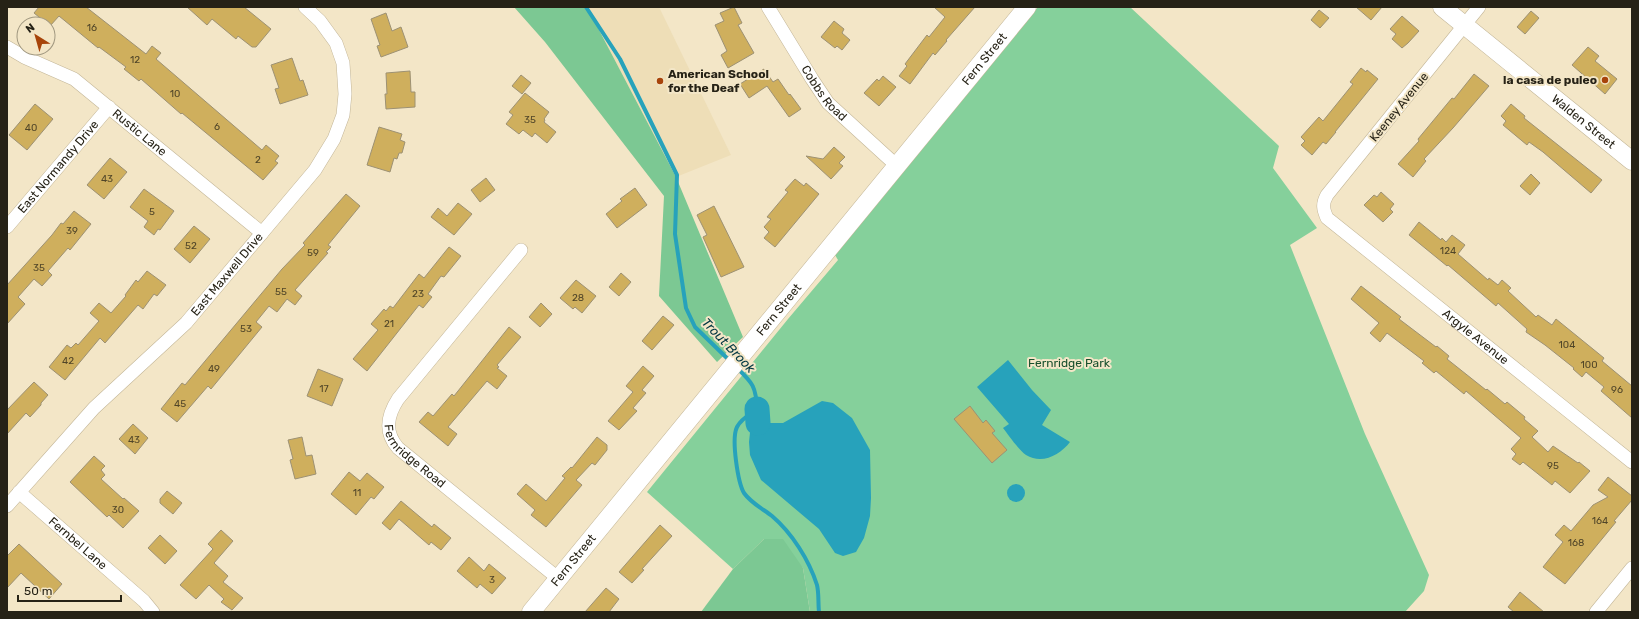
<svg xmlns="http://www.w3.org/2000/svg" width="1639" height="619" viewBox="0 0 1639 619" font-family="Rubik,sans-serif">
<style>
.built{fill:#eedeb7}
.green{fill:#85d09b}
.forest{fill:#7cc893}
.water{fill:#27a2bb}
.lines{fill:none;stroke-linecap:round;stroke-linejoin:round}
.stream{stroke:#27a2bb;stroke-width:4}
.river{stroke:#27a2bb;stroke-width:25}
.building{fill:#cfaf5d;stroke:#9d9173}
.street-casing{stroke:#c3b698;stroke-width:14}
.secondary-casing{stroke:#c3b698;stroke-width:19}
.street{stroke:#fff;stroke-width:13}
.secondary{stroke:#fff;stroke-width:18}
.poi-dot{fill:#a7440a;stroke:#f3e6c7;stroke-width:1.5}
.labels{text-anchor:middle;stroke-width:4;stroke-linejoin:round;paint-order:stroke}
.number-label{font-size:10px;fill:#504528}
.street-label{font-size:12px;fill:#262216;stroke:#f3e6c7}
.poi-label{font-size:12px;font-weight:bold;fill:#262216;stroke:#f3e6c7;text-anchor:start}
.park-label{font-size:12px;fill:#18502d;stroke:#f3e6c7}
.water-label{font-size:13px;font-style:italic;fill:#003641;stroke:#f3e6c7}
</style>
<rect width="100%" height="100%" fill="#f3e6c7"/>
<polygon class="built" points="587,7 659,7 731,155 676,177"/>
<polygon class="green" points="1038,7 1130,7 1279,146 1273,168 1317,228 1290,245 1365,434 1429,575 1424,591 1405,612 810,612 803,568 764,539 733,569 647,492 788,319 838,260 835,255 949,113"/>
<g class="forest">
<polygon points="514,7 587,7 676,177 743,337 717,362 659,296 664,196 545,42"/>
<polygon points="764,539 783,539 803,568 810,612 701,612 733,569"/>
</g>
<g class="water">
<path d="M1008,360l24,30 19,20 -9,15 28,17c-10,13 -28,23 -44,13 -7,-5 -17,-19 -23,-27l6,-4 -32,-37z"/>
<polygon points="822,401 833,403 852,418 870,450 871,498 870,516 864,538 856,552 843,556 835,553 819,529 761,480 750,455 749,442 751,423 783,423"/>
<circle cx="1016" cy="493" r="9"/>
</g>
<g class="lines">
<g class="stream">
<polyline points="586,7 620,59 677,175 675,234 686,308 695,327 731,362"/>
<path d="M737,368c16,15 19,19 20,41 -7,5 -16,10 -20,18 -6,12 1,56 7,66 7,10 19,16 28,23 20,17 37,44 45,69 2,8 1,18 2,27"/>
</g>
<polyline class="river" points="757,409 758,423"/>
</g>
<g class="building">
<polygon points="39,7 86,7 146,54 152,46 161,53 156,59 262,150 266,145 279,156 275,161 278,163 263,180 182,113 181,114 141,79 139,81 124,69 126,67 99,47 98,48 59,16 50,26 34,13"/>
<polygon points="187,7 244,7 271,29 256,47 252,47 238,36 236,39 212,19 207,25"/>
<polygon points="734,7 742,23 738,25 754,53 728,68 721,55 727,51 715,25 724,21 720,13"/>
<polygon points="934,7 975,7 946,40 947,41 935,55 933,53 910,84 899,76 907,66 905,64 927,35 929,37 945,17"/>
<polygon points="1356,7 1382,7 1371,20"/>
<polygon points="1319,10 1329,18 1320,28 1311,20"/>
<polygon points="1531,11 1539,18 1525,34 1517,27"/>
<polygon points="386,13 392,31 401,27 408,47 381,57 377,46 380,45 371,19"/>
<polygon points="1402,16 1419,31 1408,43 1402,48 1392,39 1396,34 1390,29"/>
<polygon points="834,21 844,29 842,33 850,40 842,50 837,46 835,48 821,37"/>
<polygon points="1588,47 1599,56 1595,61 1617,79 1605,94 1572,65"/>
<polygon points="292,58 300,81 303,80 308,95 280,104 275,89 279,88 271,65"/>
<polygon points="1361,68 1366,72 1367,70 1378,79 1335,132 1336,132 1326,144 1323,142 1312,155 1301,145 1305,141 1301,137 1319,117 1323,121 1353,84 1350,82"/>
<polygon points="764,69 773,82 778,79 789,95 790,94 801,109 789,117 767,86 749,98 740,84"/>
<polygon points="410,71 411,92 415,92 415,107 386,109 385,94 387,94 386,73"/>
<polygon points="1474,74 1489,86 1453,128 1424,159 1426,161 1413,177 1398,164 1419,141 1418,139 1452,98 1454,99"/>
<polygon points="521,75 531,83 522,94 512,86"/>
<polygon points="883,76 896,87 879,106 864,93 877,79 879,81"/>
<polygon points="525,93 549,112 544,119 545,120 544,122 556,132 547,143 535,133 532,137 523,130 519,134 506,124 513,115 509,112"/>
<polygon points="35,104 53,119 27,150 9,135"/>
<polygon points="1511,104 1525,116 1524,118 1602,180 1591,193 1543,152 1529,142 1527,145 1503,125 1506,121 1501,116"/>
<polygon points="379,127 402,134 400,140 405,142 402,153 399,153 397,159 394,158 390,172 367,165"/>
<polygon points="834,147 845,157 839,163 843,166 831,179 806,156 823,159"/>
<polygon points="110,158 127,172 104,199 87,185"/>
<polygon points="1531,174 1540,183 1530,195 1520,186"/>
<polygon points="486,178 495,190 480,202 471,190"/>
<polygon points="795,179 804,186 806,183 819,194 775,247 764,238 769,232 764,227 771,219 767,217 788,192 785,190"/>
<polygon points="635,188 647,205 617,228 606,214 622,201 620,199"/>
<polygon points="144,189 174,211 160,230 158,229 154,235 144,227 148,221 130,207"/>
<polygon points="1381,192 1394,204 1390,209 1393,212 1383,222 1364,205 1374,195 1377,197"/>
<polygon points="346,194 360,206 328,245 331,247 326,252 328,253 295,290 302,296 295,305 287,299 277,312 269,306 256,322 262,327 211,389 208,386 177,422 161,409 182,383 185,385 282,269 305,245 303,243"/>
<polygon points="458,203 472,214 454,235 431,217 438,208 447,216"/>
<polygon points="714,206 744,267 721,277 703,237 707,235 697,215"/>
<polygon points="74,211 91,224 70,250 68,248 48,271 52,275 42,286 34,279 18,297 25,304 7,324 7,285 52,235 61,223 63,224"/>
<polygon points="1419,222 1441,240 1442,238 1446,242 1452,235 1465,245 1458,254 1488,280 1489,278 1498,285 1502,280 1511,288 1508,291 1536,317 1538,315 1552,325 1556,319 1604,358 1602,361 1632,386 1632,418 1601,391 1604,387 1586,372 1582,377 1573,369 1574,368 1545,345 1526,332 1527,329 1498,303 1496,306 1448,265 1447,266 1409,235"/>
<polygon points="194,226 210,239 190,263 174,249"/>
<polygon points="449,247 461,256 444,277 441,276 428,294 432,297 423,308 419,305 367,371 353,359 378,330 371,324 384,309 386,311 390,306 393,308 419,274 424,278"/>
<polygon points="147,271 166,285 157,296 154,294 143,309 138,305 105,343 100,338 65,380 49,367 67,345 71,348 76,343 78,345 99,321 90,313 99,303 111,313 126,296 125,295 136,280 138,282"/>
<polygon points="621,273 631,282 619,296 609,287"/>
<polygon points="576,280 596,296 582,313 575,307 573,309 560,298"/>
<polygon points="1361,286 1401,317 1399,319 1436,347 1437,346 1449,356 1447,359 1486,390 1487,389 1505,404 1507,402 1525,417 1524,419 1538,431 1532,437 1548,452 1553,446 1578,463 1579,462 1590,471 1570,493 1555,481 1552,485 1523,462 1520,465 1512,459 1516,454 1511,449 1521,438 1466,391 1464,394 1436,371 1434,373 1422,363 1424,361 1387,333 1380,342 1370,333 1379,323 1351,299"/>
<polygon points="541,303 552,314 540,327 529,317"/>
<polygon points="663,316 674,325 652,350 642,341"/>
<polygon points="509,327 521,337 497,365 499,367 497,368 507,376 497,389 487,381 448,427 457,434 448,446 419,422 428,412 433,416 452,394 454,396"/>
<polygon points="643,366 654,376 642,390 646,393 633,408 637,411 619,430 608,421 633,392 626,386"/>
<polygon points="318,369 343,379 332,406 307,396"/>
<polygon points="34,382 48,395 41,403 41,405 30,417 26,413 7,434 7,410"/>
<polygon points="970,406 983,423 986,420 995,431 992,433 1007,450 992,463 954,419"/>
<polygon points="133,424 148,438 135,454 119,439"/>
<polygon points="302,437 306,456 312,455 316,474 295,479 290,460 293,459 288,440"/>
<polygon points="597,437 607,445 607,450 595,465 592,463 576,480 582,485 546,527 531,515 535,510 517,494 526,484 546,501 565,478 562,476 571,467 572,468"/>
<polygon points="94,456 105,466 101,470 105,475 101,479 123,499 124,498 139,511 123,528 109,515 107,517 70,482"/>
<polygon points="349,472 360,481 367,473 384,487 374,499 371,497 356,515 331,494"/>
<polygon points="1608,477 1632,496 1632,500 1614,521 1616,522 1565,584 1543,567 1563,542 1555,535 1564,525 1571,531 1593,505 1608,497 1598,490"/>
<polygon points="167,491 182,503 173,514 160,503 160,499"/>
<polygon points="401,501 432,527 434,524 451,538 441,550 431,542 429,545 399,519 390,530 382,523"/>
<polygon points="660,525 672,536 642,569 644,570 632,583 619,572"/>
<polygon points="221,530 233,541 214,563 228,576 223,582 243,598 232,610 221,602 224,599 209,585 196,599 180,585 213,549 208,544"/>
<polygon points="160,535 177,551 165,564 148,548"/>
<polygon points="19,544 62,584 49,599 21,573 7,588 7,556"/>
<polygon points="469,557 484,571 489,564 506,578 492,594 480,584 477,588 457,571"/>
<polygon points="606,588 619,599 609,612 585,612"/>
<polygon points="1520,592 1544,612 1514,612 1508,607"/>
</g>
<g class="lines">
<defs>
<g id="street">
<path id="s1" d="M768,7l44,72 16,24 69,63"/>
<path id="s2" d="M1479,7l-152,188c-5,9 -4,14 0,23l305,244"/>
<path id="s3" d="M7,47l17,10 50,22 188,154"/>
<path id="s4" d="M7,227l102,-120"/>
<path id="s5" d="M521,250l-123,149c-11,17 -14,33 0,49l161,131"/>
<path id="s6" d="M19,492l125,109 9,11"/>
<path id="s7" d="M7,506l87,-98 92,-85 129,-153 19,-31 9,-24 2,-21 -2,-31 -7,-20 -16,-22 -15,-14"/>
<polyline points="1596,612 1632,568"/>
</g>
<g id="secondary">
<path id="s8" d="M1442,7l190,154"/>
<path id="s9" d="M531,612l496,-605"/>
</g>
</defs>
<use href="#street" class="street-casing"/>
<use href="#secondary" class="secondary-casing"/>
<use href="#street" class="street"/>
<use href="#secondary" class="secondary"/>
</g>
<g class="poi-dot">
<circle cx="1605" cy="80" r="4"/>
<circle cx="660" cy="81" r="4"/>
</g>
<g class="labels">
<g class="number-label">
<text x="92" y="31">16</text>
<text x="135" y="63">12</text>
<text x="175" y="97">10</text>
<text x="530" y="123">35</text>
<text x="217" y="130">6</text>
<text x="31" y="131">40</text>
<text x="258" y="163">2</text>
<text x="107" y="182">43</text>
<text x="152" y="215">5</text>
<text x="72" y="234">39</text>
<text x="191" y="249">52</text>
<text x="1448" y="254">124</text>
<text x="313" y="256">59</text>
<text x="39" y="271">35</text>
<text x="281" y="295">55</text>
<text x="418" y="297">23</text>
<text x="578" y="301">28</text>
<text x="389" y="327">21</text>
<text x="246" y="332">53</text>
<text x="1567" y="348">104</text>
<text x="68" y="364">42</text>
<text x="1589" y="368">100</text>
<text x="214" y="372">49</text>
<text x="324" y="392">17</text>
<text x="1617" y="393">96</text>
<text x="180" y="407">45</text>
<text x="134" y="443">43</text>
<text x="1553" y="469">95</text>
<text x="357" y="496">11</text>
<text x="118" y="513">30</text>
<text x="1600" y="524">164</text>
<text x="1576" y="546">168</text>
<text x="492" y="583">3</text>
</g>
<g class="street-label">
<text dy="4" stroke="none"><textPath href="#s9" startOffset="715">Fern Street</textPath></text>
<text dy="4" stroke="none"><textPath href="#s1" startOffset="103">Cobbs Road</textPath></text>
<text transform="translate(1399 107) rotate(-51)" y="4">Keeney Avenue</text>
<text dy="4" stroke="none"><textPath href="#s8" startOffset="182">Walden Street</textPath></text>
<text dy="4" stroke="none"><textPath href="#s3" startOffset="159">Rustic Lane</textPath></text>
<text dy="4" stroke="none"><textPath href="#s4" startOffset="79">East Normandy Drive</textPath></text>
<text dy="4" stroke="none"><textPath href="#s7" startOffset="320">East Maxwell Drive</textPath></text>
<text dy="4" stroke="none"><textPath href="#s9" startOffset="391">Fern Street</textPath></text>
<text dy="4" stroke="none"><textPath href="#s2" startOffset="456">Argyle Avenue</textPath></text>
<text dy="4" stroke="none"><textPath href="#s5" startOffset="263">Fernridge Road</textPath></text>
<text dy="4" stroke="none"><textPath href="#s6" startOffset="78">Fernbel Lane</textPath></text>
<text dy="4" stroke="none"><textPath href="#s9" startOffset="67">Fern Street</textPath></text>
</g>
<g class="poi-label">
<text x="668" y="78">American School<tspan x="668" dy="14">for the Deaf</tspan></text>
<text x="1597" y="84" text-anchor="end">la casa de puleo</text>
</g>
<g class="park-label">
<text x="1069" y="367">Fernridge Park</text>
</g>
<g class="water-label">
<text transform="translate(729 345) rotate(46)" y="5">Trout Brook</text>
</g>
</g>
<rect width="1639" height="619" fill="none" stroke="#262216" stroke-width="16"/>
<g transform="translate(36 36) rotate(323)"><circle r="19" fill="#f3e6c7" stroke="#a19880"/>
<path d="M0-3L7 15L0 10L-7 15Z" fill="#a7440a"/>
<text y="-6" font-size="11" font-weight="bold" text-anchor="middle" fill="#262216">N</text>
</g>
<path d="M18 595v6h103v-6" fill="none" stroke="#262216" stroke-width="2"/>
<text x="24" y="595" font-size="12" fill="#262216" stroke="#f3e6c7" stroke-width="3" paint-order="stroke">50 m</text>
</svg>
